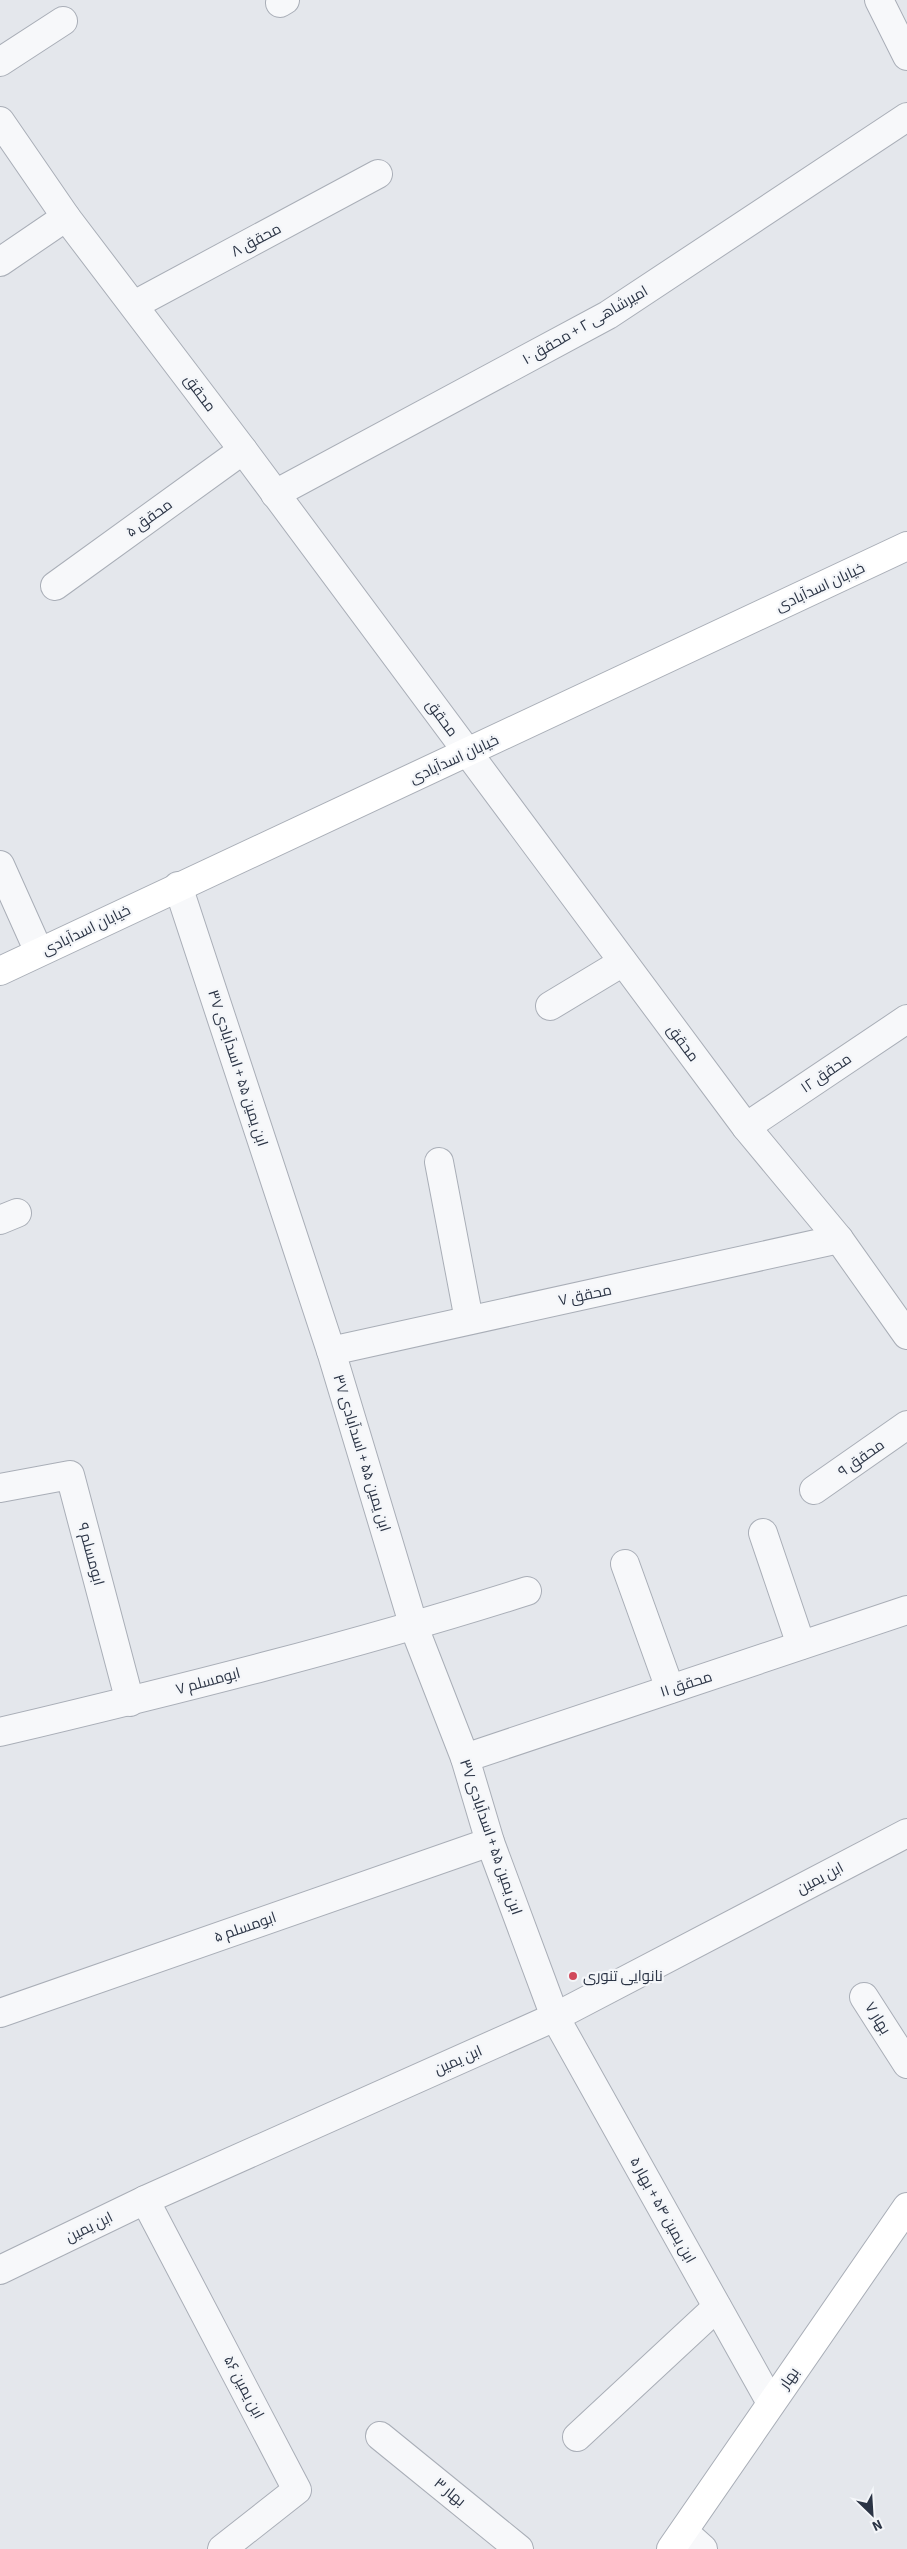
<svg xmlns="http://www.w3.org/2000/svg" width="907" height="2549" viewBox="0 0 907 2549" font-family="'Source Sans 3',Cairo,sans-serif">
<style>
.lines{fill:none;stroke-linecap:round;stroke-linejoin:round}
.minor-casing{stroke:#a9aeb7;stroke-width:30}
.tertiary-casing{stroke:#a9aeb7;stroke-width:30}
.secondary-casing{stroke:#a9aeb7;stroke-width:30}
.minor{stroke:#f7f8fa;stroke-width:28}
.tertiary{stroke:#f7f8fa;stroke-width:28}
.secondary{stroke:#fff;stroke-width:28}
.poi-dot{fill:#d1495b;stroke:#f4f6f9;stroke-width:2}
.labels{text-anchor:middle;stroke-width:4.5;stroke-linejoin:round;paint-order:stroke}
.street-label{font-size:15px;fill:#2b3445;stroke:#f4f6f9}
.poi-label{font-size:15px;fill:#2b3445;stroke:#f4f6f9;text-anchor:start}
</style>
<rect width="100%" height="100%" fill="#e4e7ec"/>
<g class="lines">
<defs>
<g id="minor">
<polyline points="879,0 907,56"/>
<polyline points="280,3 285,0"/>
<polyline points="0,62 63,21"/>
<polyline points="0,262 66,217"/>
<polyline points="134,305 378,174"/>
<polyline points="275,494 608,315 907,117"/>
<polyline points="55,586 243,450"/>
<polyline points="0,865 39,952"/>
<polyline points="178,886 331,1351 414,1627 465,1758 490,1842 555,2017 771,2403"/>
<polyline points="550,1006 623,962"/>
<polyline points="746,1127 907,1019"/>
<polyline points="439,1162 469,1320"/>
<polyline points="0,1220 17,1213"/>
<polyline points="331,1351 839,1239"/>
<polyline points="0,1488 70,1475 130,1702"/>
<polyline points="814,1490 907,1425"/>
<polyline points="763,1533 801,1645"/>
<polyline points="625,1564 670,1689"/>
<path d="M0,1732c177,-42 354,-86 527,-141"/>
<polyline points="465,1758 907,1610"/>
<polyline points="864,1997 907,2064"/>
<polyline points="0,2013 490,1842"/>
<polyline points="145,2200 297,2490 222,2549"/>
<polyline points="0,2270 145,2200 555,2017 907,1833"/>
<polyline points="380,2436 519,2549"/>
<polyline points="577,2437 717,2307"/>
<polyline points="684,2532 703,2549"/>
</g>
<polyline id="tertiary" points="0,121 66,217 243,450 746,1127 839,1239 907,1335"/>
<g id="secondary">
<polyline points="0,971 907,546"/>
<polyline points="671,2549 907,2207"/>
</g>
</defs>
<use href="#minor" class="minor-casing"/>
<use href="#tertiary" class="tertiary-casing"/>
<use href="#secondary" class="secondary-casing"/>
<use href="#minor" class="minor"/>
<use href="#tertiary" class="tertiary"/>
<use href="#secondary" class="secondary"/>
</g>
<circle class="poi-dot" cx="573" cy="1976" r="5"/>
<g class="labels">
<g class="street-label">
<text transform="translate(256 240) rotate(-28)" y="5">محقق ۸</text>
<text transform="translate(585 325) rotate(-30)" y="5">امیرشاهی ۲ + محقق ۱۰</text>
<text transform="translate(200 393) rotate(53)" y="5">محقق</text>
<text transform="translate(149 518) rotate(-36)" y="5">محقق ۵</text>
<text transform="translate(820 587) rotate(-25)" y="5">خیابان اسدآبادی</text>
<text transform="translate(442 718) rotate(53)" y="5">محقق</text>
<text transform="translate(454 759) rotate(-25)" y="5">خیابان اسدآبادی</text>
<text transform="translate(86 930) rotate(-26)" y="5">خیابان اسدآبادی</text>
<text transform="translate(683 1043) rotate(53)" y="5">محقق</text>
<text transform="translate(238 1068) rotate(72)" y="5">ابن یمین ۵۵ + اسدآبادی ۳۷</text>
<text transform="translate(826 1073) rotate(-34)" y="5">محقق ۱۲</text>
<text transform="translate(585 1295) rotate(-12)" y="5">محقق ۷</text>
<text transform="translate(362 1453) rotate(73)" y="5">ابن یمین ۵۵ + اسدآبادی ۳۷</text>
<text transform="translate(861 1458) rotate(-35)" y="5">محقق ۹</text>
<text transform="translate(91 1554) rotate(75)" y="5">ابومسلم ۹</text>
<text transform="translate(208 1681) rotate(-15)" y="5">ابومسلم ۷</text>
<text transform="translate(686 1684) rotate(-18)" y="5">محقق ۱۱</text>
<text transform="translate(491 1837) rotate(71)" y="5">ابن یمین ۵۵ + اسدآبادی ۳۷</text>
<text transform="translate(820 1878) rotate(-28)" y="5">ابن یمین</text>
<text transform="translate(245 1927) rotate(-19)" y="5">ابومسلم ۵</text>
<text transform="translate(878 2018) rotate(58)" y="5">بهار ۷</text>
<text transform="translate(458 2060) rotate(-24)" y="5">ابن یمین</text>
<text transform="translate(663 2210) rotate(61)" y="5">ابن یمین ۵۴ + بهار ۵</text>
<text transform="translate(89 2227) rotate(-26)" y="5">ابن یمین</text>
<text transform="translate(789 2378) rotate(-55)" y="5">بهار</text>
<text transform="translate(244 2387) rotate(62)" y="5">ابن یمین ۵۶</text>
<text transform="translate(450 2492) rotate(39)" y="5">بهار ۳</text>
</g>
<g class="poi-label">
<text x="583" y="1981">نانوایی تنوری</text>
</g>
</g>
<g transform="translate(872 2514) rotate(155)" stroke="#f4f6f9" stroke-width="4" paint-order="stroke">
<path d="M0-4L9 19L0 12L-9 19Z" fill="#2b3445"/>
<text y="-8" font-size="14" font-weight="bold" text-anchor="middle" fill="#2b3445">N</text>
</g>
</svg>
